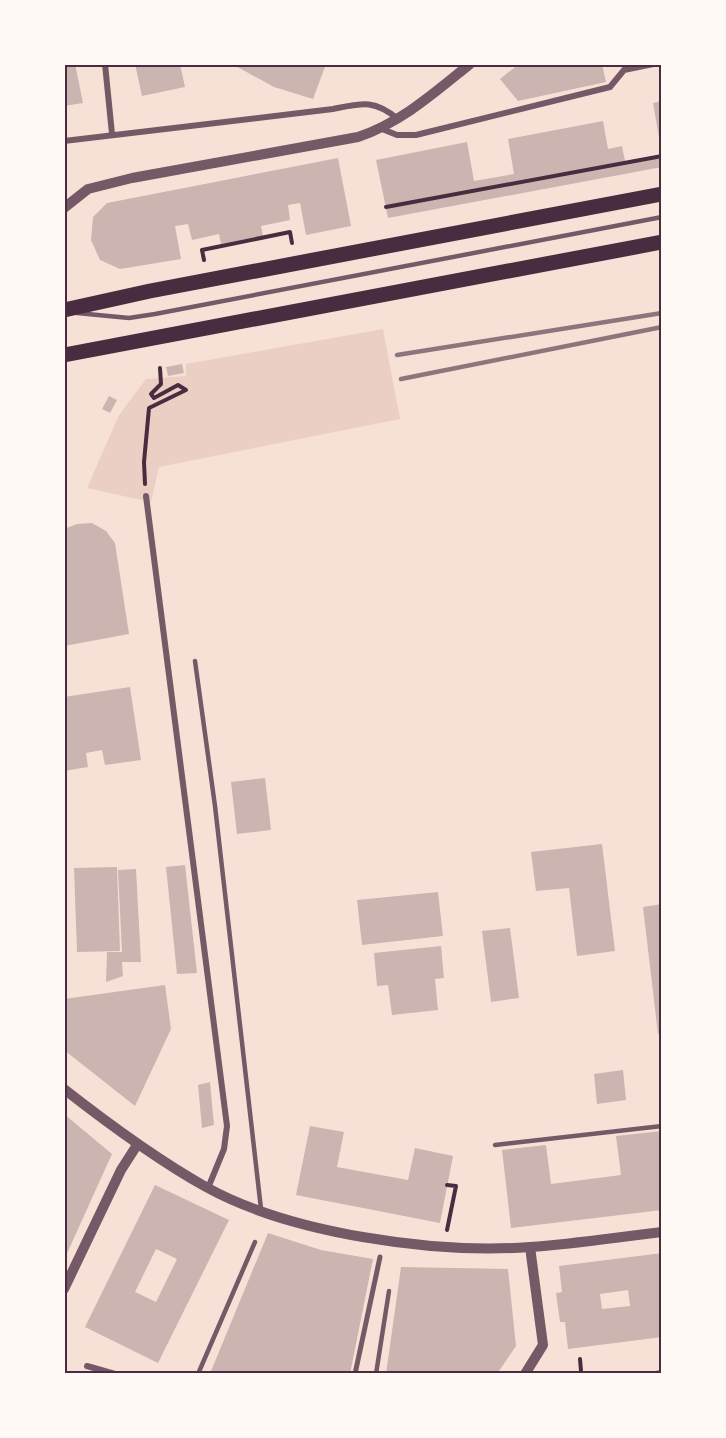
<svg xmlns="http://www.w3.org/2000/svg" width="726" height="1438" viewBox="0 0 726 1438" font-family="'Roboto Condensed',sans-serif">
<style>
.green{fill:#ebcfc5}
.building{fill:#ccb4b1;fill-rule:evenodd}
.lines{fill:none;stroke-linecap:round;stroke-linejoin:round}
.path{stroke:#4a2c40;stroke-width:4}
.service{stroke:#755966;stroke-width:4.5}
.pedestrian{stroke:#755966;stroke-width:5}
.minor{stroke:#755966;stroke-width:6}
.tertiary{stroke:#755966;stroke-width:10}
.primary{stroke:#4a2c40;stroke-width:15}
.rail{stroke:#8f747c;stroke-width:4.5}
.neatline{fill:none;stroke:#4a2c40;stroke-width:2}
</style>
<rect width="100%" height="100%" fill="#f7e1d7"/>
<polygon class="green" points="383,329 400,419 159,467 151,502 87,488 119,415 146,379 186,376 186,364"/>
<g class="building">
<polygon points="64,64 75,64 83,103 64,106"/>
<polygon points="135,64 180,64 185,87 142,96"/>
<polygon points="232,64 326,64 313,99 274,87"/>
<polygon points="519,64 602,64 606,82 518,101 500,79"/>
<polygon points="662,101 662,142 660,143 653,103"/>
<polygon points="603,121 608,149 622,146 625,161 662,155 662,167 388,218 376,160 467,142 474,181 514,174 508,139"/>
<polygon points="338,158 351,226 306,235 300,203 288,205 290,220 261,226 263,236 221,244 219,234 192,240 188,224 175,226 181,259 120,269 100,260 91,240 93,217 107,203"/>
<polygon points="182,364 184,373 168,376 166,367"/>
<polygon points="109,396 117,400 110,413 102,409"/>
<polygon points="92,523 106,531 115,543 129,634 64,646 64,529 77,524"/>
<polygon points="130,687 141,760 105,765 102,750 86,753 88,767 64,771 64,697"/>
<polygon points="265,778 271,830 237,834 231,782"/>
<polygon points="602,844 615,951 577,956 569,888 536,891 531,852"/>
<polygon points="185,865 197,973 177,974 166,867"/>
<polygon points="117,867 120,951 77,952 74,868"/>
<polygon points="136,869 141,962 122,962 123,976 106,982 107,952 122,952 118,870"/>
<polygon points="438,892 443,936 362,945 357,900"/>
<polygon points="662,904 662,1033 658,1034 643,907"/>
<polygon points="510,928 519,998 491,1002 482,931"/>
<polygon points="441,946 444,978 435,979 438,1010 392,1015 388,985 377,986 374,953"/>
<polygon points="165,985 171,1029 135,1106 64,1050 64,999"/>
<polygon points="623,1070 626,1100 597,1104 594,1074"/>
<polygon points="210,1082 214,1125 202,1128 198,1085"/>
<polygon points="64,1114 112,1154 64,1260"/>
<polygon points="310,1126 344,1132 337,1167 408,1180 415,1148 453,1156 440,1223 296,1195"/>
<polygon points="662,1131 662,1210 511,1228 502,1150 546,1145 551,1184 621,1175 616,1136"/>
<path d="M155,1185l74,35 -71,143 -73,-36zM156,1249l21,10 -21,43 -21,-10z"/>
<polygon points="268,1233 321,1250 373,1259 350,1374 211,1371"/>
<path d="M662,1253v84l-94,12 -3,-27h-5l-4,-29 6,-1 -3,-26zM628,1290l2,16 -28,3 -2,-15z"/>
<polygon points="401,1267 508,1269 516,1346 497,1374 386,1374"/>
</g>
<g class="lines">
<g class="path">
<polyline points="386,207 662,156"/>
<polyline points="204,260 202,250 290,232 292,243"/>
<polyline points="145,484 144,462 149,408 186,390 178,385 154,398 151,394 161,384 160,368"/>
<polyline points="447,1230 456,1186 447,1185"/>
<polyline points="580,1359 581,1371"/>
</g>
<g class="service">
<polyline points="77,313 129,318 155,314 662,217"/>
<polyline points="195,661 215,806 261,1209"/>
<polyline points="495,1145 662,1126"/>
<polyline points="198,1374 255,1242"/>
<polyline points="376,1374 389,1291"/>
</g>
<polyline class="pedestrian" points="355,1374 380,1257"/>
<g class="minor">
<polyline points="105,64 112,134"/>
<polyline points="382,129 397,135 416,135 610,87 624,70 653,64"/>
<path d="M64,141l269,-32c29,-6 41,-10 65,10"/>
<polyline points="146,496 227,1126 224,1149 208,1188"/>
<polyline points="87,1366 115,1374"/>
<polyline points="655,1374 662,1373"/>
</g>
<g class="tertiary">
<path d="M64,208l24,-19 44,-11 226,-41c44,-15 76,-44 112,-73"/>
<path d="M64,1089c46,36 92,70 142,98 85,47 229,67 324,60 44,-3 88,-10 132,-15"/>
<polyline points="64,1289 121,1170 137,1145"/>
<polyline points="525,1374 543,1345 530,1247"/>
</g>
<g class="primary">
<polyline points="64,310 150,291 662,194"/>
<polyline points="64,355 662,242"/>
</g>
<g class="rail">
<polyline points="397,355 662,313"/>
<polyline points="401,379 662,327"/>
</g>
</g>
<rect width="726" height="1438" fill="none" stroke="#fffaf5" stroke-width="132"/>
<rect x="66" y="66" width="594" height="1306" class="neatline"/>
</svg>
